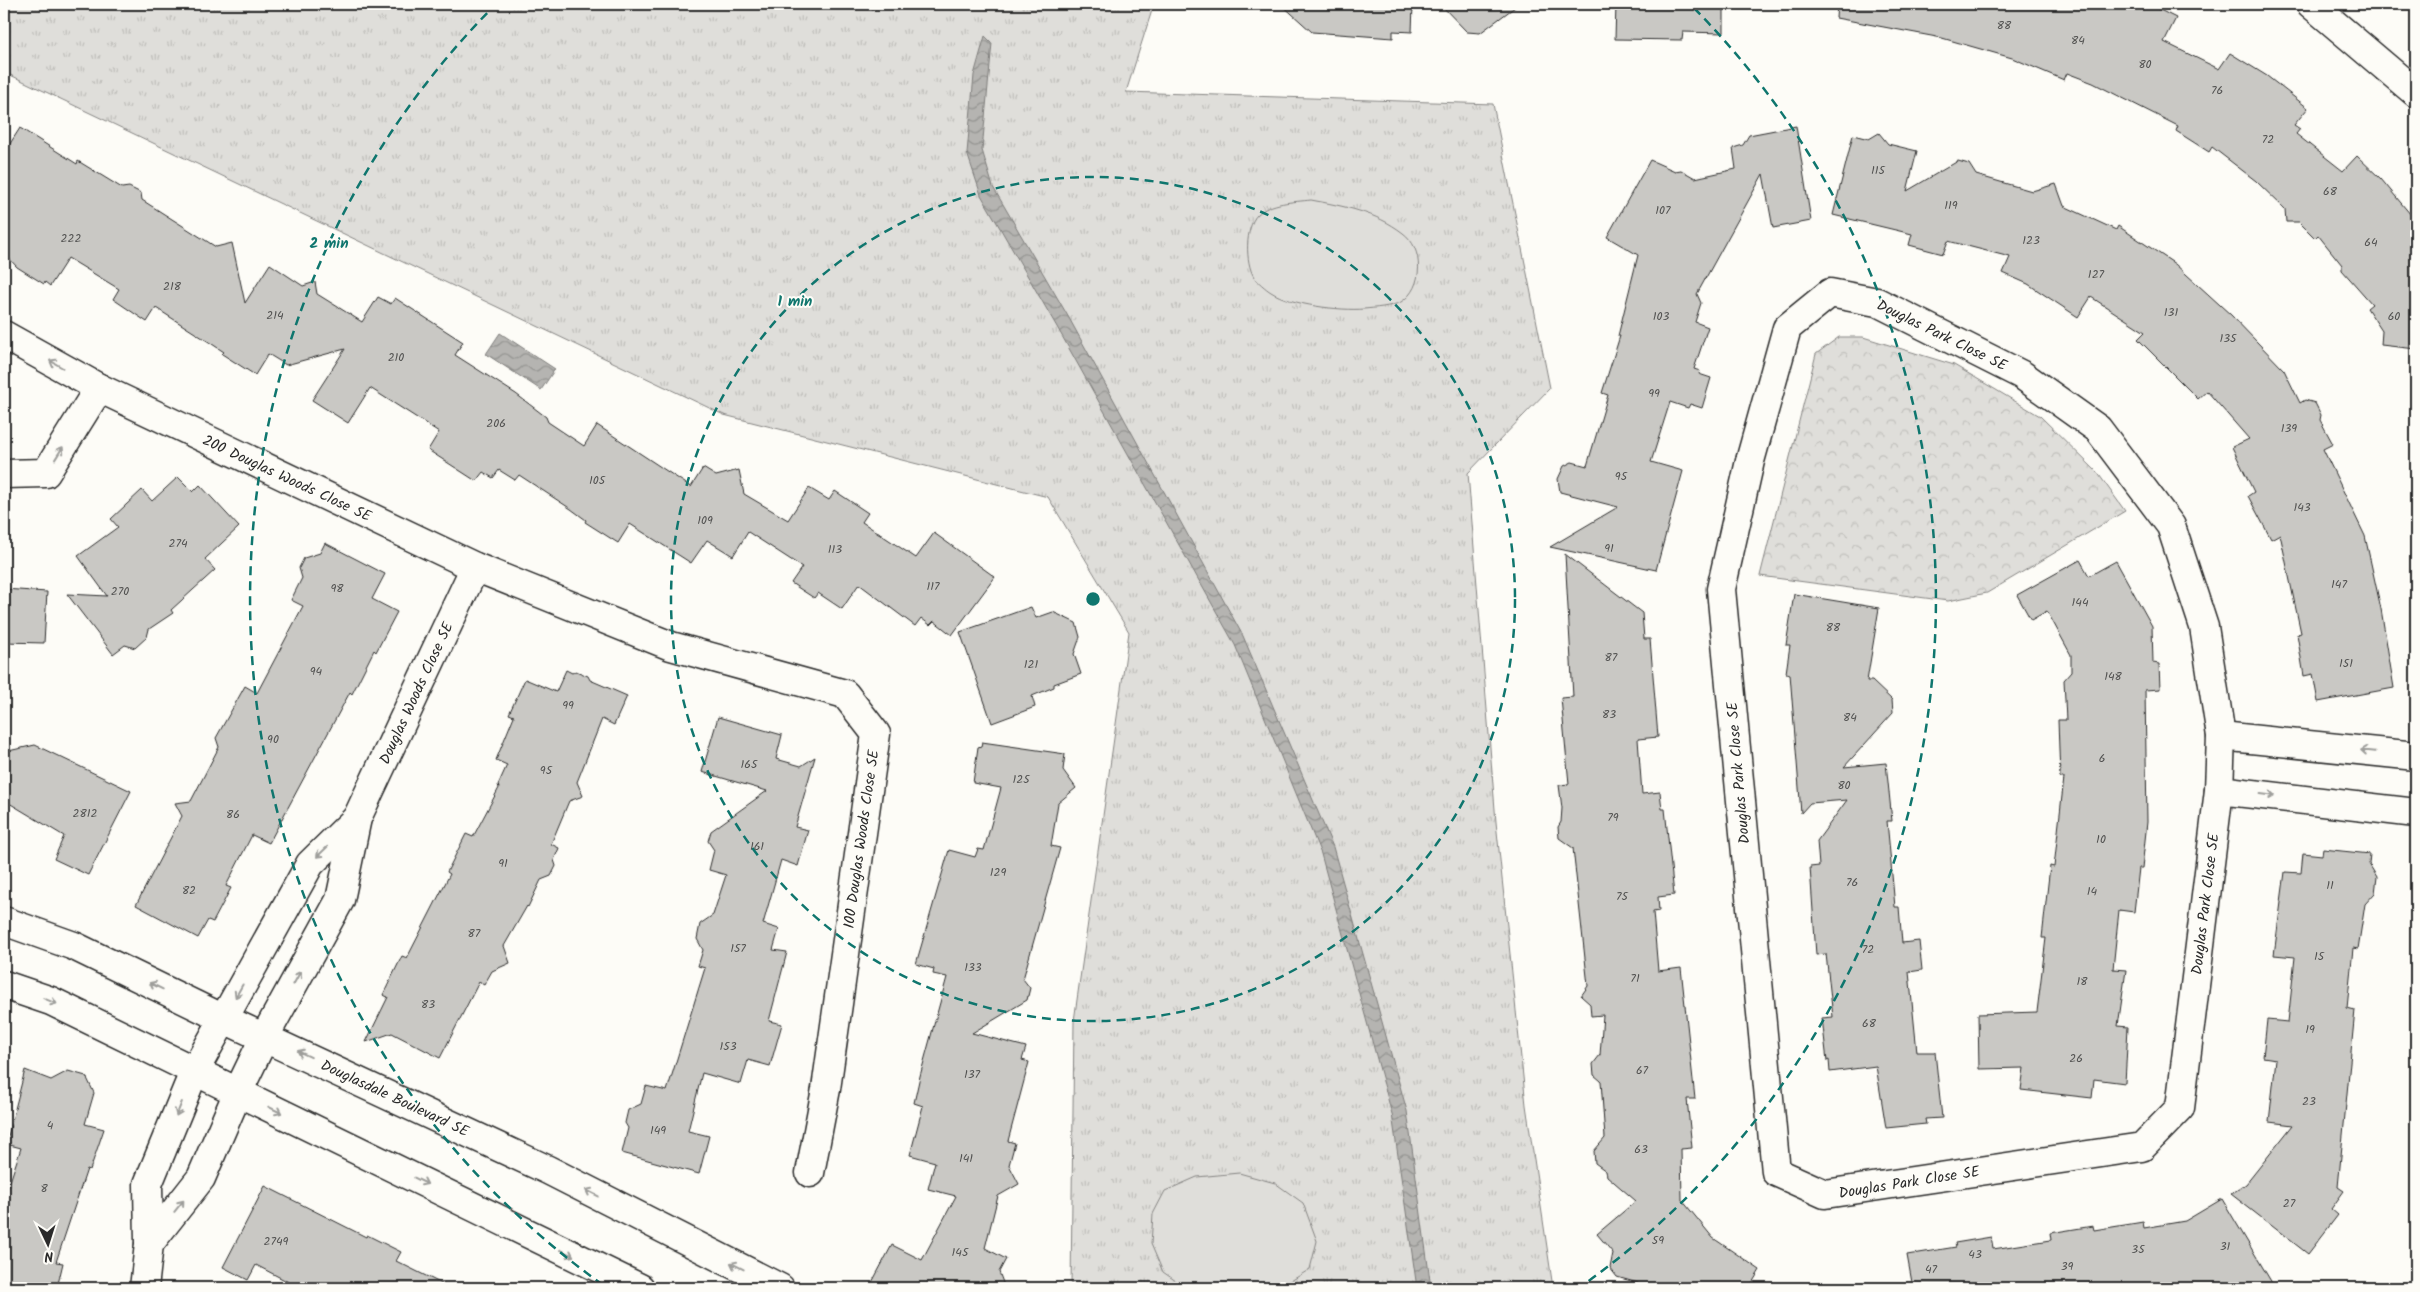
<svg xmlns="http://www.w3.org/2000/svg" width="2420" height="1292" viewBox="0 0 2420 1292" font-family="Kalam,sans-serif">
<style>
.grass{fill:url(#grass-tufts);stroke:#858482}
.park{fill:url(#park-crowns);stroke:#858482}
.garden{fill:#dfdeda;stroke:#858482}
.water{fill:url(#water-waves);stroke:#7e7d7b}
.building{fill:#c9c8c4;stroke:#2b2b2b}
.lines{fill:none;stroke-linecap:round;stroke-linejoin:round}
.minor-casing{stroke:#2b2b2b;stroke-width:31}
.minor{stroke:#fdfcf7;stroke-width:28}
.oneway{stroke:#9e9e9b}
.ring{fill:none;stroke:#0f766e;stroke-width:2.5;stroke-dasharray:9 6}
.labels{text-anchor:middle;stroke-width:4;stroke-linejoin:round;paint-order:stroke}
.number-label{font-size:12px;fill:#525251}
.street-label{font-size:15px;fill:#2b2b2b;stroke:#fdfcf7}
.centre{fill:#0f766e;stroke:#fdfcf7;stroke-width:2.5}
.ring-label{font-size:15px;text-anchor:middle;font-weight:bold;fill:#0f766e;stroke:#fdfcf7;stroke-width:4;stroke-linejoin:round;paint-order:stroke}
</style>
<defs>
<pattern id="grass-tufts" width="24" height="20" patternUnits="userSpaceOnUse" patternTransform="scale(1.25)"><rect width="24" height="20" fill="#dfdeda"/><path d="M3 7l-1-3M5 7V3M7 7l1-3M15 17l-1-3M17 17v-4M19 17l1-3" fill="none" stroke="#c0bfbb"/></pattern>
<pattern id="park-crowns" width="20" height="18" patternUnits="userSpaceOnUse" patternTransform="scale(1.25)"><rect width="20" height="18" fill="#dfdeda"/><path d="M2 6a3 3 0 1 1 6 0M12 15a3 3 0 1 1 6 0" fill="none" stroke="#c0bfbb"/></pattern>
<pattern id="water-waves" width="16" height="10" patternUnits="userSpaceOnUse" patternTransform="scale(1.25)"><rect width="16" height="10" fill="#b5b4b1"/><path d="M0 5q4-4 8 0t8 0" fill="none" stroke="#939390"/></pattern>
</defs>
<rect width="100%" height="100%" fill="#fdfcf7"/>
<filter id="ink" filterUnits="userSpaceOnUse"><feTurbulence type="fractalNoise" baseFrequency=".02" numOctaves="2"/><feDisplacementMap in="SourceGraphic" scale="10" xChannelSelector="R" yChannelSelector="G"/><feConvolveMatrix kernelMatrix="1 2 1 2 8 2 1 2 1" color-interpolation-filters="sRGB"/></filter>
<g filter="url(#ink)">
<polygon class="grass" points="4,4 850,4 872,10 874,4 1154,4 1126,92 1493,104 1550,388 1468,473 1496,822 1526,1105 1553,1288 1071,1288 1074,1021 1129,632 1048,497 724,415 4,72"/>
<polygon class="park" points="1839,337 1863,337 1954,365 2040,416 2097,472 2125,511 1987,593 1948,601 1760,576 1816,354"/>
<g class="garden">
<path d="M1311,200c32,6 65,12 92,33 21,15 21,55 -2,69 -10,5 -27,6 -37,7 -24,2 -73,-4 -93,-17 -5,-3 -14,-11 -17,-15 -9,-15 -9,-49 3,-62 13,-13 37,-13 54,-15z"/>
<polygon points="1239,1173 1275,1183 1303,1203 1317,1241 1310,1269 1283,1286 1273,1288 1186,1288 1163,1272 1151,1244 1153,1214 1165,1191 1197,1177"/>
</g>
<g class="water">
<polygon points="985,36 992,43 982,150 993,187 1069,318 1243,636 1333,847 1407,1111 1431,1288 1417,1288 1392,1114 1321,854 1235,645 1057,327 981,195 967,153 974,75"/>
<polygon points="500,333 555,369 541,390 486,354"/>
</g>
<g class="building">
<polygon points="1281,4 1413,4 1412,32 1393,31 1393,38 1312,32"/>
<polygon points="1440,4 1519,4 1480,33 1467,32"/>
<polygon points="1616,4 1724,4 1724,33 1683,32 1682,40 1615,39"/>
<polygon points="1837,4 2148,4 2176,18 2164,42 2219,69 2230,53 2267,76 2308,108 2294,125 2300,129 2296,134 2343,171 2357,156 2381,179 2416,221 2416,349 2381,345 2382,331 2367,308 2372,304 2342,270 2342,265 2318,235 2315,238 2299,222 2286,222 2285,209 2256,181 2212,147 2209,152 2176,131 2178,126 2093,83 2067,73 2064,80 2012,58 1942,38 1836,18"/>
<polygon points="1796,126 1811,221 1773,228 1763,174 1697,294 1701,303 1695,322 1708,327 1694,369 1700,371 1699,374 1711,378 1702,408 1690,404 1688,408 1670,402 1651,462 1683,471 1656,570 1550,547 1618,507 1560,492 1558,479 1564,466 1572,462 1587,466 1608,395 1602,393 1620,336 1618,336 1638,255 1607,237 1650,160 1675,171 1681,170 1695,178 1736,169 1733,148 1743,145 1749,135"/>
<polygon points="20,128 77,164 78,161 122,188 129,187 141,193 142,200 216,247 232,243 245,303 270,264 303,286 315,282 317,294 362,322 378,297 391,304 395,298 463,342 455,355 516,394 546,417 548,422 584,446 597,425 691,487 703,468 716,476 739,470 744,494 788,520 809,488 829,500 835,491 868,513 862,522 916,558 934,533 995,577 952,635 934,621 930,625 921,618 915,626 859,584 842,609 818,593 814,598 791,583 802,567 748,532 733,556 707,540 691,563 630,524 618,543 585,522 586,520 571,509 519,475 515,480 499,470 493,478 483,472 476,481 428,450 439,432 370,388 348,423 312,400 345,349 286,365 268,354 255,375 222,354 224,352 209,342 156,308 147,322 113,299 119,289 68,258 50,286 45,282 44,284 17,267 4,253 4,153"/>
<polygon points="1879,133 1888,144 1917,151 1907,191 1958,161 1969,164 1976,175 2032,191 2056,184 2064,206 2116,230 2118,226 2175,264 2231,315 2284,370 2300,403 2305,400 2315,403 2321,415 2320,420 2333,444 2323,449 2365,536 2381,609 2394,688 2318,702 2313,674 2304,676 2297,634 2301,633 2280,534 2271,539 2248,496 2254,492 2232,447 2249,439 2207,391 2198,399 2138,339 2145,332 2091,297 2078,317 2028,284 2003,273 2010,257 1948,241 1943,254 1909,245 1912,234 1833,215 1853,135 1869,139"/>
<polygon points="178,477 193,492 200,485 239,527 205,559 215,570 171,610 173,613 149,629 147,637 135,648 125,645 113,654 67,594 107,596 78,556 118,527 111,519 142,490 152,501"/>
<polygon points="325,543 385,574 372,599 397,612 376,652 374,650 352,694 350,692 269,843 252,835 226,886 231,888 213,922 208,920 198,938 136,905 182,816 175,803 191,801 219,747 216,738 245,686 257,693 303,606 291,600 302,578 299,568 304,558 320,553"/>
<polygon points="1565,554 1642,613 1644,639 1650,639 1658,737 1638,739 1642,794 1660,792 1662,809 1665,809 1674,895 1658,897 1659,911 1653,912 1658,971 1681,968 1695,1099 1687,1099 1692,1148 1681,1149 1682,1200 1713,1238 1760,1270 1749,1288 1642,1288 1638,1283 1617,1277 1610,1268 1613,1253 1597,1234 1636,1201 1607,1176 1606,1171 1595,1163 1594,1151 1605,1138 1601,1081 1594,1075 1593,1064 1600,1055 1603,1015 1591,1016 1590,1004 1581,996 1588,986 1573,848 1559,838 1558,827 1561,822 1562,808 1559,785 1569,784 1561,698 1573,697"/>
<polygon points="2080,560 2089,576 2116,561 2152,626 2153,663 2159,664 2160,689 2145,690 2147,822 2142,868 2139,868 2134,912 2119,910 2113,969 2126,970 2118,1026 2128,1027 2125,1083 2094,1079 2092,1098 2021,1090 2024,1068 1979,1069 1978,1014 2037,1012 2046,938 2042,938 2050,866 2054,867 2064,778 2060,778 2058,720 2066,720 2064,680 2071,672 2071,655 2047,611 2031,620 2017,595"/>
<polygon points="4,589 47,592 44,643 4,642"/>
<polygon points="1794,594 1879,608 1867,681 1872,681 1892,700 1893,713 1844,767 1886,763 1892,821 1887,821 1895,907 1899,907 1902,943 1919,941 1922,970 1909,972 1917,1052 1935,1052 1942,1118 1925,1119 1926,1124 1886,1128 1876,1066 1830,1072 1829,1060 1827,1061 1822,1018 1833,1017 1826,954 1816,955 1810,867 1819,866 1817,841 1847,800 1810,803 1801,813 1790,674 1786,673 1790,645 1786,645"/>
<polygon points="1031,607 1036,618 1053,612 1076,623 1080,637 1074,654 1081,674 1054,684 1054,687 1032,696 1035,707 992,723 960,632"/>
<polygon points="566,670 572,673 576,671 588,676 590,680 627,696 614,725 602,719 577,782 583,796 569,801 551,844 559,848 554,860 556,866 551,876 541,880 528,907 527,906 504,946 510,963 492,971 484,985 479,982 440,1058 392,1033 366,1042 388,997 383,995 402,956 407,958 450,874 447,872 466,834 473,837 499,788 498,785 507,765 496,760 514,716 509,714 525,679 556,692"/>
<polygon points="718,717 782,735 776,759 801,766 815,757 795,827 808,830 798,866 781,860 763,924 779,929 773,950 787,952 769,1021 782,1024 770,1066 748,1060 741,1084 702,1073 688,1131 709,1136 699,1174 622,1153 628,1128 625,1123 628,1110 641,1104 646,1086 667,1091 705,968 698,966 703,950 697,939 700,924 713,915 726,875 709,870 714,850 708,841 711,831 767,791 702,772"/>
<polygon points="982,742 1065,754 1063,770 1076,788 1058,803 1051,846 1060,848 1023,979 1030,988 1027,1000 972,1033 1026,1047 1022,1060 1029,1062 1008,1141 1015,1143 1009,1165 1019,1184 998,1196 985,1248 1006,1259 999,1272 1005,1288 869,1288 892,1245 922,1260 956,1196 928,1189 935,1162 910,1155 923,1106 914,1103 920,1076 947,977 933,974 934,969 916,964 949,850 975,857 978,849 984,850 1001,788 973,783 978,747 981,746"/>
<polygon points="35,745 131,791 88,875 54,859 64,836 4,800 4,752"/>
<polygon points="2323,849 2370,854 2369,864 2377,877 2375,893 2365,904 2358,949 2353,948 2347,1008 2355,1010 2338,1187 2344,1191 2331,1209 2338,1215 2308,1254 2231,1194 2246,1184 2293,1125 2269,1122 2276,1059 2263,1057 2267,1020 2288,1022 2295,957 2274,955 2285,872 2301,873 2303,853 2322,855"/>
<polygon points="25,1070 51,1080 68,1071 86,1076 94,1093 85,1124 104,1129 90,1170 87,1169 56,1262 63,1263 57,1288 4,1288 4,1200 21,1148 6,1144"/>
<polygon points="265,1186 366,1237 367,1235 401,1252 396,1261 450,1288 300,1288 256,1265 248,1280 223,1267"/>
<polygon points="2222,1199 2275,1288 1913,1288 1907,1255 1956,1247 1955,1243 1991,1237 1993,1249 2051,1240 2050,1233 2093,1226 2094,1230 2143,1222 2144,1228 2185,1221"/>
</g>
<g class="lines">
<defs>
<g id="minor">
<polyline points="2311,4 2416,93"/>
<polygon points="1830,293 1877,302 2022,375 2098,429 2171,526 2204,627 2221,736 2219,790 2180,1108 2142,1147 1825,1194 1776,1172 1721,589 1750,461 1787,328"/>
<polyline points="4,335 99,388 475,567 671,646 845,694 876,734 826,1089 810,1173"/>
<polyline points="4,474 46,473 99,388"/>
<polyline points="2221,736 2416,756"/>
<polyline points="2219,790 2416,813"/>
<polyline points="4,921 74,946 224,1019 548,1170 780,1288"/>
<polyline points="4,985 51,1001 640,1288"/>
<polyline points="149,1244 201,1178 238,1092 265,1036 340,900 357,818 475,567"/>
<polyline points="144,1288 149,1244 148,1184 194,1072 310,864 357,818"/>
</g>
</defs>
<use href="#minor" class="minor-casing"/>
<use href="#minor" class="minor"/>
</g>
<defs><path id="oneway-shaft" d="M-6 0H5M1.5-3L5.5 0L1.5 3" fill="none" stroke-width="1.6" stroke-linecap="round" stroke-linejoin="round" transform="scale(1.25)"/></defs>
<g class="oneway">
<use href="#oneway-shaft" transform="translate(56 364) rotate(-150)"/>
<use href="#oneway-shaft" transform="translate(59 453) rotate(-58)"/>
<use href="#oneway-shaft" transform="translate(2368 751) rotate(-174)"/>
<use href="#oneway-shaft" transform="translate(2268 795) rotate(7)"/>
<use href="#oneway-shaft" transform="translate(322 852) rotate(136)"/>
<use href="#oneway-shaft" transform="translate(297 978) rotate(-61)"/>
<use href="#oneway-shaft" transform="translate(156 986) rotate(-154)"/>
<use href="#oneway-shaft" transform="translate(239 991) rotate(119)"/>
<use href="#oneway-shaft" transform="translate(50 1001) rotate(22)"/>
<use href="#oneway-shaft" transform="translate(304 1054) rotate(-155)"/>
<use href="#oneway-shaft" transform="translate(179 1109) rotate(112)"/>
<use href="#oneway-shaft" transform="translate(275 1110) rotate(26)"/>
<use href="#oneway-shaft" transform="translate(421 1181) rotate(26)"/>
<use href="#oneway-shaft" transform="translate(592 1193) rotate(-153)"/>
<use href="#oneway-shaft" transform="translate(179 1206) rotate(-51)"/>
<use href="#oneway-shaft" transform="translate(567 1253) rotate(26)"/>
<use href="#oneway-shaft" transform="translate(737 1266) rotate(-153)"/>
</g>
</g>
<g class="ring">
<circle cx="1093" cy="599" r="422"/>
<path d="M603 1285A843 843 0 0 1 492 8M1694 8A843 843 0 0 1 1583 1285"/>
</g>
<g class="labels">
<g class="number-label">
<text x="2004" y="29">88</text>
<text x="2078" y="44">84</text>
<text x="2145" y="68">80</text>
<text x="2217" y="94">76</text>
<text x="2268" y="143">72</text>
<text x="1878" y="174">115</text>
<text x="2330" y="195">68</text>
<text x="1951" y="209">119</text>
<text x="1663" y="214">107</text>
<text x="71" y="242">222</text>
<text x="2031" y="244">123</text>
<text x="2371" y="246">64</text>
<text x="2096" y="278">127</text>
<text x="172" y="290">218</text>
<text x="2171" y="316">131</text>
<text x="275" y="319">214</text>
<text x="1661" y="320">103</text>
<text x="2394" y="320">60</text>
<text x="2228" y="342">135</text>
<text x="396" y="361">210</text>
<text x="1654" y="397">99</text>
<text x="496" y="427">206</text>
<text x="2289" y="432">139</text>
<text x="1621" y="480">95</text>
<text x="597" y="484">105</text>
<text x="2302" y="511">143</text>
<text x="705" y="524">109</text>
<text x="178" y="547">274</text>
<text x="1609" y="552">91</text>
<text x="835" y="553">113</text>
<text x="2339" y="588">147</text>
<text x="933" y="590">117</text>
<text x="337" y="592">98</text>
<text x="120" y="595">270</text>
<text x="2080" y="606">144</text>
<text x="1833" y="631">88</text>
<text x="1611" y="661">87</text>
<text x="2346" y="667">151</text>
<text x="1031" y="668">121</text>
<text x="316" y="675">94</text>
<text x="2113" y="680">148</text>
<text x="568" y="709">99</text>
<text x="1609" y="718">83</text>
<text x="1850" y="721">84</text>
<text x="273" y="743">90</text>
<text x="2102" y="762">6</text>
<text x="749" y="768">165</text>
<text x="546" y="774">95</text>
<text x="1021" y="783">125</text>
<text x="1844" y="789">80</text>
<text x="85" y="817">2812</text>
<text x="233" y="818">86</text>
<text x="1613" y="821">79</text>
<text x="2101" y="843">10</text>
<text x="757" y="850">161</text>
<text x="503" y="867">91</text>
<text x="998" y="876">129</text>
<text x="1852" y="886">76</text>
<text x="2330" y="889">11</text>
<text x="189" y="894">82</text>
<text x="2092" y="895">14</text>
<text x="1622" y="900">75</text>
<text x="474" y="937">87</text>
<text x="738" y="952">157</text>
<text x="1868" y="953">72</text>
<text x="2319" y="960">15</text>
<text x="973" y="971">133</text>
<text x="1635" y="982">71</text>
<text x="2082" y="985">18</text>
<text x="428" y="1008">83</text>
<text x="1869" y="1027">68</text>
<text x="2310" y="1033">19</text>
<text x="728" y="1050">153</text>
<text x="2076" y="1062">26</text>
<text x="1642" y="1074">67</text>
<text x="972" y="1078">137</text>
<text x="2309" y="1105">23</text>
<text x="50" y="1129">4</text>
<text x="658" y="1134">149</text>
<text x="1641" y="1153">63</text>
<text x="966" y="1162">141</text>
<text x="44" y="1192">8</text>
<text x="2289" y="1207">27</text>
<text x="1658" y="1244">59</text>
<text x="276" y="1245">2749</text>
<text x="2225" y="1250">31</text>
<text x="2138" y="1253">35</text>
<text x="960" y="1256">145</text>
<text x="1975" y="1258">43</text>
<text x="2067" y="1270">39</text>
<text x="1931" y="1273">47</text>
</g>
<g class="street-label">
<text transform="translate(1942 335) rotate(26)" y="5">Douglas Park Close SE</text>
<text transform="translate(287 478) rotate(25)" y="5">200 Douglas Woods Close SE</text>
<text transform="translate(416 693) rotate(-65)" y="5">Douglas Woods Close SE</text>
<text transform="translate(1738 773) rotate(-95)" y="5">Douglas Park Close SE</text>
<text transform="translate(861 839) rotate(-82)" y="5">100 Douglas Woods Close SE</text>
<text transform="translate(2205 904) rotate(-83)" y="5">Douglas Park Close SE</text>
<text transform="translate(395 1098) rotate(25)" y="5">Douglasdale Boulevard SE</text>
<text transform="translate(1909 1182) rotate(-9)" y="5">Douglas Park Close SE</text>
</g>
</g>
<circle cx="1093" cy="599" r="8" class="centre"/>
<g class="ring-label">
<text x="329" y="248">2 min</text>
<text x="795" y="306">1 min</text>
</g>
<rect width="2420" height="1292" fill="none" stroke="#fdfcf7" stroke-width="20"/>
<rect x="10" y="10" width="2400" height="1272" fill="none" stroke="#2b2b2b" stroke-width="2" filter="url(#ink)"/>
<g transform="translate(48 1244) rotate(176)" stroke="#fdfcf7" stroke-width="4" paint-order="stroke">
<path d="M0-4L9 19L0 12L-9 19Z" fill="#2b2b2b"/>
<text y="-8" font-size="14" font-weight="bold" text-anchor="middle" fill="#2b2b2b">N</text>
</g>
</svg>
